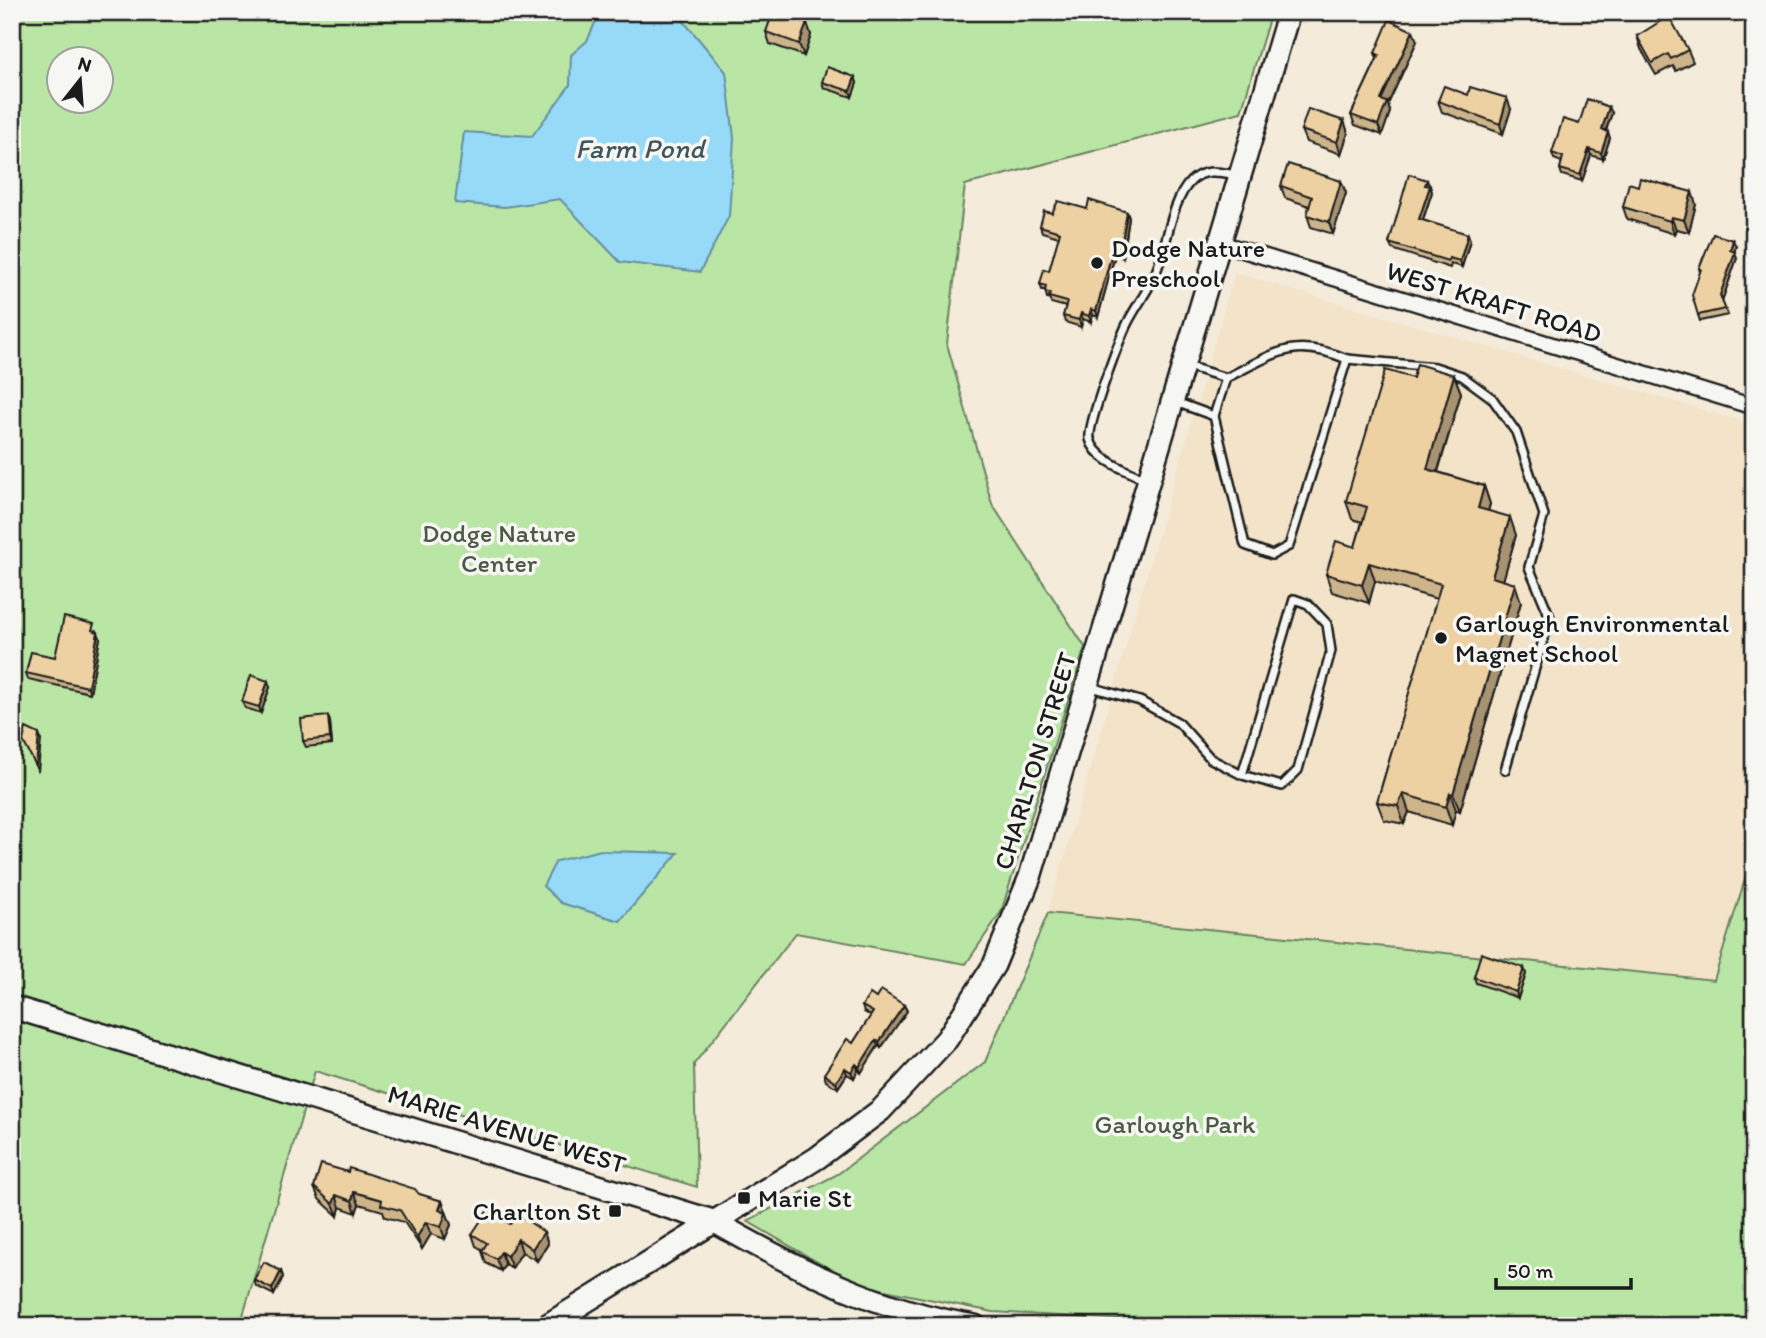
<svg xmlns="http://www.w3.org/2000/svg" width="1766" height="1338" viewBox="0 0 1766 1338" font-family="Itim,sans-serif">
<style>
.built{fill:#f2e3c9}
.green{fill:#b9e6a4;stroke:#6a8160;stroke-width:2;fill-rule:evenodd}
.water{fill:#96daf8;stroke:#658ea0;stroke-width:2}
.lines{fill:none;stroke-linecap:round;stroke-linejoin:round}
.lane-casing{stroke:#1c1c1c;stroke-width:12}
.street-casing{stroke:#1c1c1c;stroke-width:19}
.secondary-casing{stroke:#1c1c1c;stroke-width:26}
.lane{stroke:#f6f6f2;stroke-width:7}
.street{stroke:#f6f6f2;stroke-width:14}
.secondary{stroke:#f6f6f2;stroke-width:21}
.wall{fill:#cdb48b;stroke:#1c1c1c;stroke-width:2}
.shaded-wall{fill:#a79271;stroke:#1c1c1c;stroke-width:2}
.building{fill:#eed1a2;stroke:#1c1c1c;stroke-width:2}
.poi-dot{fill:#1c1c1c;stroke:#f6f6f2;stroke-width:2.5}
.labels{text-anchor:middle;stroke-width:7;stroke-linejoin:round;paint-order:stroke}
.poi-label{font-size:26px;fill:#1c1c1c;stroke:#f6f6f2;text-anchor:start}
.street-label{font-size:26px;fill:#1c1c1c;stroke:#f6f6f2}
.park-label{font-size:26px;fill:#4b5945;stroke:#f6f6f2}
.water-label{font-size:28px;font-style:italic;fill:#41555e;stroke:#f6f6f2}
</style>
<rect width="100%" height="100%" fill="#f4ebda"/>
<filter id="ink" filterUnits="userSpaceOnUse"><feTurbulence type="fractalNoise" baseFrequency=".0143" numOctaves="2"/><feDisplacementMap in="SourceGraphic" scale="14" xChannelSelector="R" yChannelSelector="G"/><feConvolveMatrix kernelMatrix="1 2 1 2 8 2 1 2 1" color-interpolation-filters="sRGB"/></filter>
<g filter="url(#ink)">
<polygon class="built" points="1235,273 1754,425 1754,851 1715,980 1048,913"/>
<g class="green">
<path d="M12,12h1259l-30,100 -276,73 -18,159 45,160 93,143 -84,265 -35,52 -170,-31 -102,131 3,123 -382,-116 -75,255h-228zM60,60h42v42h-42z"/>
<polygon points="1754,850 1754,1326 1230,1326 993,1312 855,1284 747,1221 838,1174 985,1062 1048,913 1714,980"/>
</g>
<g class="water">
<polygon points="600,12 676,12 726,72 734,138 729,216 700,272 620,262 560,199 505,207 455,203 464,132 532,136 570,85 571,55 587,41"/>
<polygon points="601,850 605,851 678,853 620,921 561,903 543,886 556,861"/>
</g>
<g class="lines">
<defs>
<g id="lane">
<polyline points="1347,359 1435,367 1462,376 1492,398 1516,432 1544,515 1529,567 1550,617 1505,770"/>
<path d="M1187,366l39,12c49,-24 66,-42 121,-19l-58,187 -17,9 -27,-10 -31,-129 12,-38"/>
<polyline points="1173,401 1214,416"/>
<path d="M1145,479c-17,-8 -50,-19 -55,-40 -3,-14 30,-101 38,-117 12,-23 24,-35 32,-61 8,-24 13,-62 31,-80 13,-13 29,-9 45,-6"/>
<polyline points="1091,687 1140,701 1179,723 1211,759 1242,775 1282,786 1298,770 1331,651 1327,624 1308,604 1294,599 1242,775"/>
</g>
<polyline id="street" points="1220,243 1754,407"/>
<g id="secondary">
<path d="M12,1007l701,214c84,48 166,90 262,105"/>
<polyline points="546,1326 817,1158 881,1110 947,1039 994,965 1030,877 1289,12"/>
</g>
</defs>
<use href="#lane" class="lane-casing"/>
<use href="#street" class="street-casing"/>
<use href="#secondary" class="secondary-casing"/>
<use href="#lane" class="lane"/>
<use href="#street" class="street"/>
<use href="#secondary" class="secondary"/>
</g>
<g class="wall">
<polygon points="1603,12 1630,12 1630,14 1605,19"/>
<polygon points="807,23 811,35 804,56 770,44 766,32"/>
<polygon points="1637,36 1688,50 1693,62 1676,71 1673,66 1656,75 1641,49"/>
<polygon points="1417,41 1388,104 1390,112 1382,135 1355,125 1351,115 1377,59 1375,53"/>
<polygon points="855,77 857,83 852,97 824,88 822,82"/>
<polygon points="1468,95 1511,109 1503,134 1442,112 1438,101"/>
<polygon points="1612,113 1606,131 1610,138 1603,159 1591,155 1582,181 1562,175 1560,169 1562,162 1554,159 1552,153 1579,124"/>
<polygon points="1344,121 1348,133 1341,154 1306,142 1301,130"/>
<polygon points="1427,180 1432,192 1423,220 1470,240 1462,267 1451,264 1450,268 1392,249 1389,243"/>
<polygon points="1341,181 1346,193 1333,234 1311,227 1307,215 1309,206 1285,198 1281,186"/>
<polygon points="1696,204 1689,232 1676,229 1674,234 1627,219 1623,207"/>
<polygon points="1087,209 1127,212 1129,218 1123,258 1115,255 1098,317 1093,315 1091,322 1083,319 1081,327 1065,322 1063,316 1066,307 1051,303 1049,298 1047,298 1045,290 1042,290 1040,284 1049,271 1059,237 1042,232 1040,226 1052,213"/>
<polygon points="1736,246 1734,251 1737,258 1722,301 1728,315 1700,321 1698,315 1700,272 1699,268"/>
<polygon points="1454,375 1461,393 1438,472 1484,486 1490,504 1488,511 1516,535 1503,580 1521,602 1460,811 1456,810 1452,825 1409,812 1404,824 1384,820 1377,802 1437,599 1375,581 1369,603 1332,592 1326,574 1355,547 1362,522 1352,519 1346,501 1413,378"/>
<polygon points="96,630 100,638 90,693 28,679 26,673 55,657"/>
<polygon points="270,687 261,713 245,708 242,702"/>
<polygon points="328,716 330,722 332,744 306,747 303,741"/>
<polygon points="1524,968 1526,974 1518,998 1476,983 1474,977"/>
<polygon points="876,998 904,1005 907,1011 881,1048 878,1046 861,1073 858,1070 854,1078 847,1074 838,1088 826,1081 824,1074 853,1043 871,1016 864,1012 862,1006"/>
<polygon points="314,1187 419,1194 442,1201 451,1225 445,1239 431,1234 422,1249 404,1222 385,1217 383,1211 359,1204 356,1213 340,1207 338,1216 319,1199"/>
<polygon points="510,1224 544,1232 548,1244 537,1261 522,1252 512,1268 505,1264 501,1271 486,1263 482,1251 483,1250 476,1246 472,1234"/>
<polygon points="281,1271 283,1277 274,1295 256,1286 254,1280"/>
</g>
<g class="shaded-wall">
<polygon points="807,23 811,35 804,56 799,44"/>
<polygon points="1413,31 1417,41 1388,104 1390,112 1382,135 1378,125 1381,100"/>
<polygon points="855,77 857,83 852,97 850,91"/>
<polygon points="1507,98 1511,109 1503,134 1500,124"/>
<polygon points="1609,107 1612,113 1604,135 1602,129"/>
<polygon points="1344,121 1348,133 1341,154 1337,142"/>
<polygon points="1608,132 1610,138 1603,159 1601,153"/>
<polygon points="1589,149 1591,155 1582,181 1580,175"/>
<polygon points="1341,181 1346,193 1333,234 1329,222"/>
<polygon points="1430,186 1432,192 1421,225 1419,219"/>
<polygon points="1692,192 1696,204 1689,232 1684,220"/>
<polygon points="1127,212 1129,218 1123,258 1120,252"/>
<polygon points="1671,217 1676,229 1674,234 1670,221"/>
<polygon points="1468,234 1470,240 1462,267 1460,261"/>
<polygon points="1733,240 1736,246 1733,256 1730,250"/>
<polygon points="1113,249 1115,255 1098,317 1096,311"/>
<polygon points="1735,252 1737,258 1722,301 1720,295"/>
<polygon points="1091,309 1093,315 1091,322 1089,316"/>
<polygon points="1081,313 1083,319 1081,327 1079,320"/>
<polygon points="1454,375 1461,393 1433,487 1427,469"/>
<polygon points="1484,486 1490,504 1484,525 1478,508"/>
<polygon points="1510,517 1516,535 1499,595 1492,577"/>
<polygon points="1369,563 1375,581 1369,603 1362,585"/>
<polygon points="1515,584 1521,602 1460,811 1453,794"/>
<polygon points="98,632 100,638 90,693 88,687"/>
<polygon points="268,681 270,687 261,713 259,707"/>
<polygon points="328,716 330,722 332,744 330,738"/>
<polygon points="39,734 41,740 38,772 36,766"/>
<polygon points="1450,793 1456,810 1452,825 1446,807"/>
<polygon points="1403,794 1409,812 1404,824 1398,806"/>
<polygon points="1524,968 1526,974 1518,998 1516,992"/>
<polygon points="904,1005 907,1011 881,1048 879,1042"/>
<polygon points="876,1040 878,1046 861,1073 859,1067"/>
<polygon points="856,1064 858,1070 854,1078 851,1072"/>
<polygon points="845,1068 847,1074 838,1088 836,1082"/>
<polygon points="354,1192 359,1204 356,1213 352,1201"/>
<polygon points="336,1195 340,1207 338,1216 333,1204"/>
<polygon points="442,1201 451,1225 445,1239 441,1227 439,1210"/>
<polygon points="426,1222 431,1234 422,1249 417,1237"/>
<polygon points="544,1232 548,1244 537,1261 532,1249"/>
<polygon points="518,1239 522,1252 512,1268 507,1256"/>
<polygon points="501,1252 505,1264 501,1271 496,1259"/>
<polygon points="281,1271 283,1277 274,1295 272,1289"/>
</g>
<g class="building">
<polygon points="773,12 777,12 807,23 799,44 766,32"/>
<polygon points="1669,16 1688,50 1671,59 1668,54 1652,63 1637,36"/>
<polygon points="1389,20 1413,31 1381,100 1387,102 1378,125 1351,115 1379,55 1375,53"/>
<polygon points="827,67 855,77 850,91 822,82"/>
<polygon points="1444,86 1468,95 1470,87 1507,98 1500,124 1438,101"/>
<polygon points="1587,99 1609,107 1602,129 1608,132 1601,153 1589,149 1580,175 1560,169 1563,157 1552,153 1563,119 1579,124"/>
<polygon points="1308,109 1344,121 1337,142 1301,130"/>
<polygon points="1288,164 1341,181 1329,222 1307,215 1312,197 1281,186"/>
<polygon points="1409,174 1427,180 1425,185 1430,186 1419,219 1468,234 1460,261 1449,258 1448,261 1389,243"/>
<polygon points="1640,178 1692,192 1684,220 1671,217 1670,221 1623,207 1629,183 1638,186"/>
<polygon points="1089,200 1127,212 1120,252 1113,249 1096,311 1091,309 1089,316 1081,313 1079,320 1063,316 1067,302 1049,297 1050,293 1045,292 1046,286 1040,284 1044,269 1049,271 1060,232 1040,226 1044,211 1052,213 1058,201 1087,209"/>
<polygon points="1713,234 1733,240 1730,250 1735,252 1720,295 1725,309 1698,315 1692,295 1701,269 1699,268"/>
<polygon points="1417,364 1454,375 1427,469 1484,486 1478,508 1510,517 1492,577 1515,584 1453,794 1450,793 1446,807 1403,794 1398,806 1377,802 1441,584 1369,563 1362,585 1326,574 1336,541 1355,547 1367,507 1346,501 1385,370 1413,378"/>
<polygon points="64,617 94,624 92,630 98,632 88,687 26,673 31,652 55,657"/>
<polygon points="251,675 268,681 259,707 242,702"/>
<polygon points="328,716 330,738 303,741 301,719"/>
<polygon points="26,728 39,734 36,766 23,741"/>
<polygon points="1481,953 1524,968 1516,992 1474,977"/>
<polygon points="881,990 904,1005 879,1042 876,1040 859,1067 856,1064 851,1072 845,1068 836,1082 824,1074 847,1039 853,1043 873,1012 862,1006 870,994 876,998"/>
<polygon points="321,1164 348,1172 349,1168 415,1189 419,1194 442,1201 439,1210 446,1213 441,1227 426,1222 417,1237 400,1210 381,1205 382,1200 354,1192 352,1201 336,1195 333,1204 314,1187"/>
<polygon points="488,1210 510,1224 519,1215 544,1232 532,1249 518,1239 507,1256 501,1252 496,1259 482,1251 487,1243 472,1234"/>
<polygon points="264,1262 281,1271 272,1289 254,1280"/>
</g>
</g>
<g class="poi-dot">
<circle cx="1097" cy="263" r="7"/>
<circle cx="1441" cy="638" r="7"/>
<rect x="737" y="1191" width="14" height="14" rx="3.5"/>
<rect x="608" y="1204" width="14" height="14" rx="3.5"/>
</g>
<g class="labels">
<g class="poi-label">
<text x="1111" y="257">Dodge Nature<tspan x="1111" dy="30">Preschool</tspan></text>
<text x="1455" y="632">Garlough Environmental<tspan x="1455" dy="30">Magnet School</tspan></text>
<text x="758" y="1207">Marie St</text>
<text x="601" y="1220" text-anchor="end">Charlton St</text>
</g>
<g class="street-label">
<text transform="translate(1494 302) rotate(17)" y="9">WEST KRAFT ROAD</text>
<text transform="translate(1035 761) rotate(-73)" y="9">CHARLTON STREET</text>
<text transform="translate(507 1129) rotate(17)" y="9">MARIE AVENUE WEST</text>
</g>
<g class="park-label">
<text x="499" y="542">Dodge Nature<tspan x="499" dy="30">Center</tspan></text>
<text x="1175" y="1133">Garlough Park</text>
</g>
<g class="water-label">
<text x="640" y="158">Farm Pond</text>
</g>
</g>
<rect width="1766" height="1338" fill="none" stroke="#f6f6f2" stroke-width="42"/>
<rect x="21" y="21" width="1724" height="1296" fill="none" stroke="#1c1c1c" stroke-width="2.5" filter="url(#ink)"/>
<g transform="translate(80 80) rotate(17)"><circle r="33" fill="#f6f6f2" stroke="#9f9f9c" stroke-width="2"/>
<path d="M0-5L12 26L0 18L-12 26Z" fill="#1c1c1c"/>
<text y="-10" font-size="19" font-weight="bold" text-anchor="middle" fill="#1c1c1c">N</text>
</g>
<path d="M1496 1278v10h135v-10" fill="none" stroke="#1c1c1c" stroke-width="3.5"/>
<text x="1507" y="1278" font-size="21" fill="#1c1c1c" stroke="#f6f6f2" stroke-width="5" paint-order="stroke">50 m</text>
</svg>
